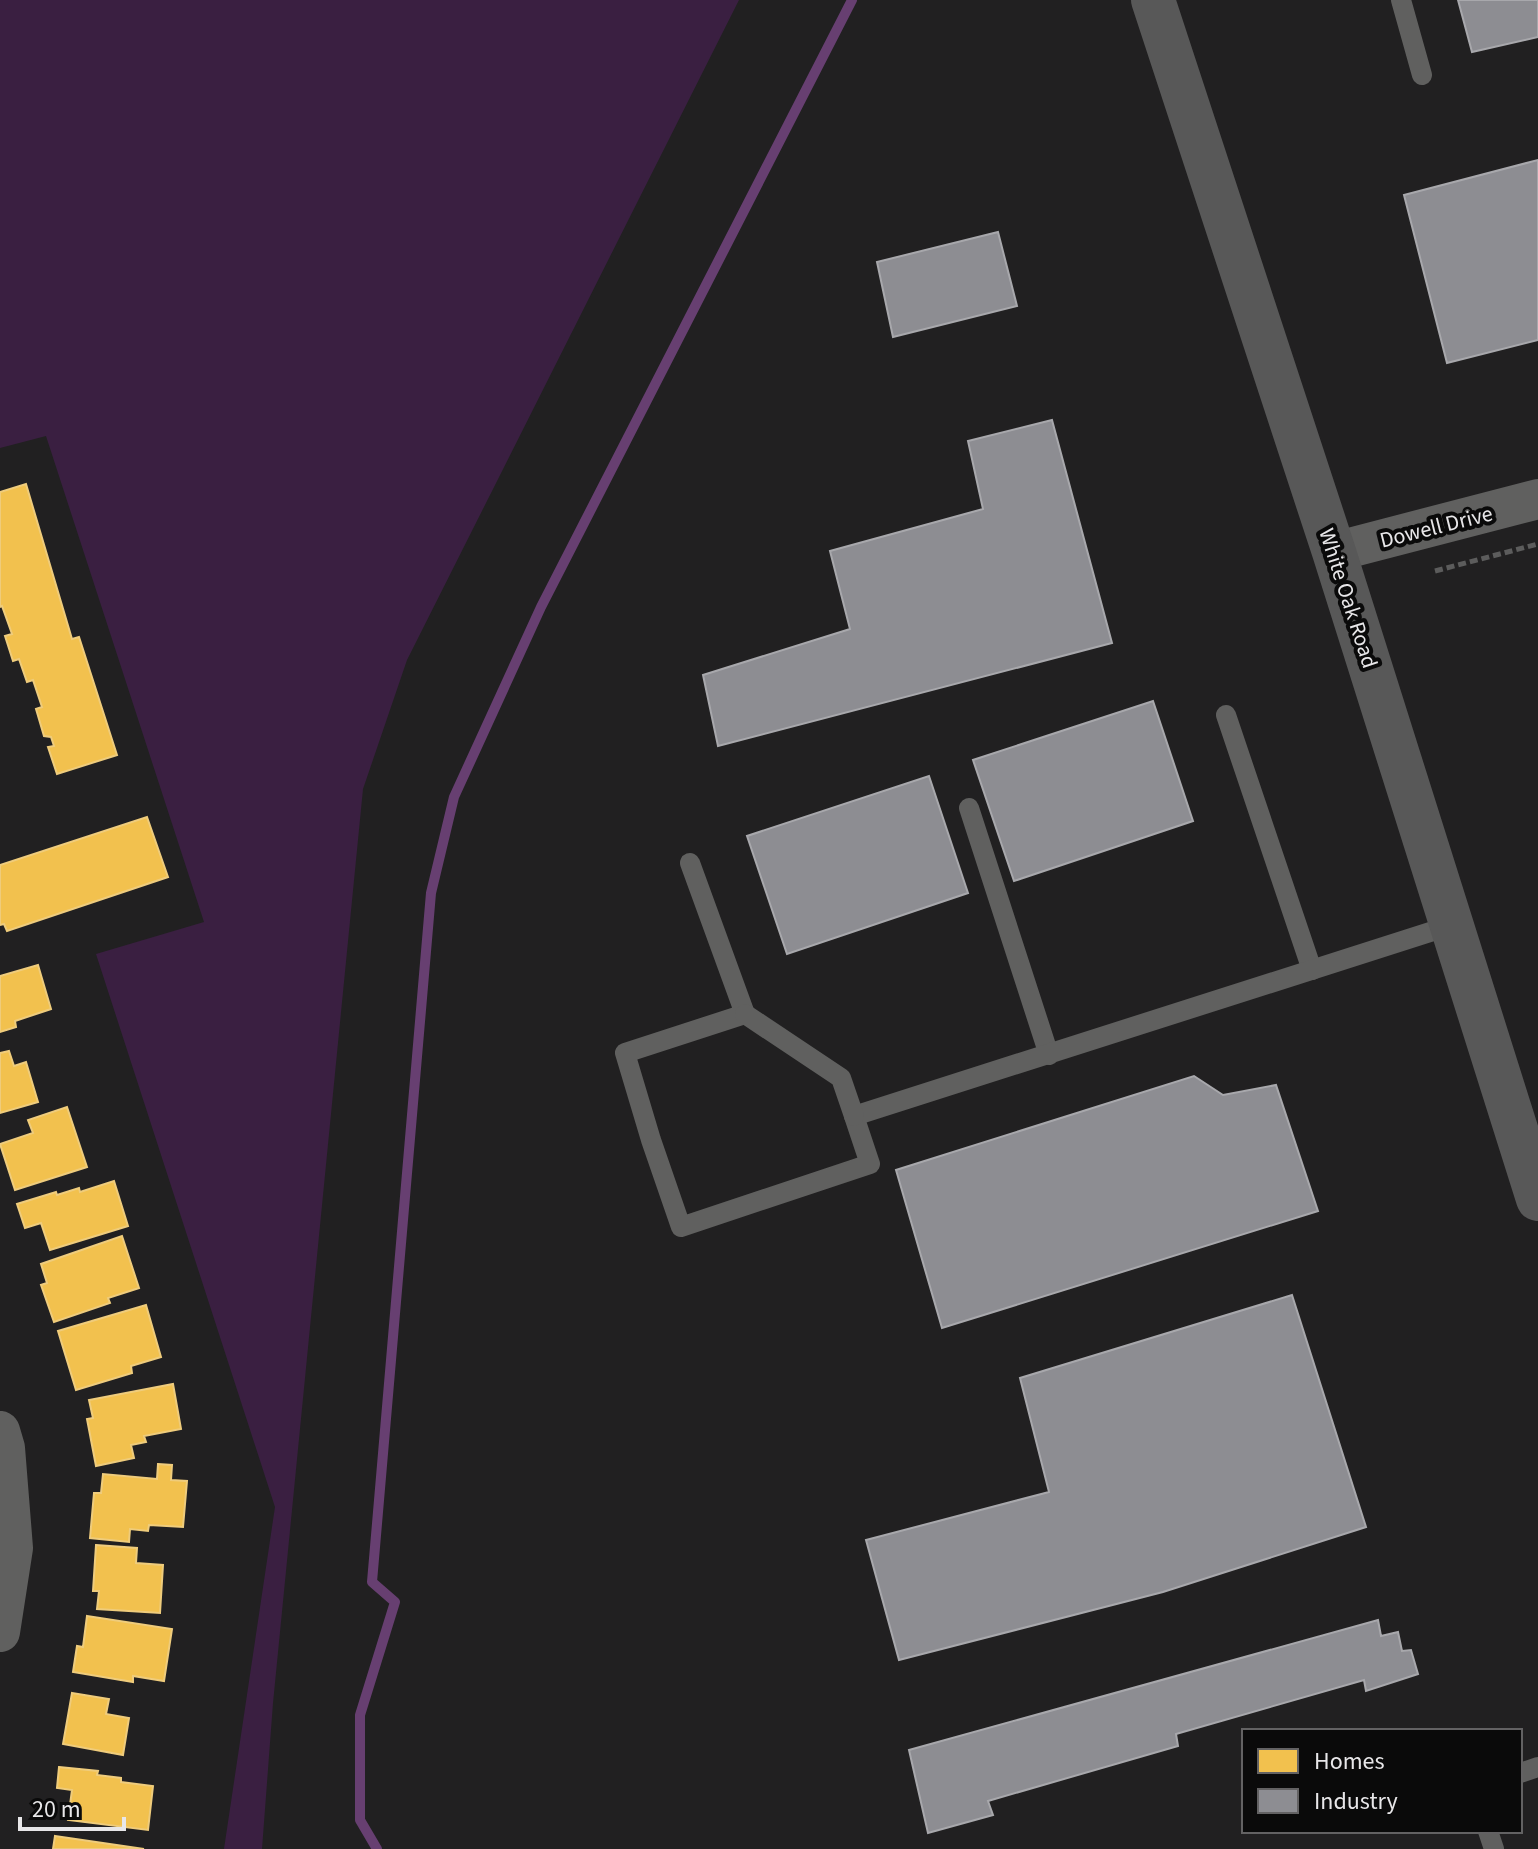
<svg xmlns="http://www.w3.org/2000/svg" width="1538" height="1849" viewBox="0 0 1538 1849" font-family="'Source Sans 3',sans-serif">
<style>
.green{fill:#3a1f41}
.homes{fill:#f2c14e;stroke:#efcc7c;stroke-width:2}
.industry{fill:#8d8d92;stroke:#a8a8ac;stroke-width:2}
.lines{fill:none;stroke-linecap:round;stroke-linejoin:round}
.stream{stroke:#673f71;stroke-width:10}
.path{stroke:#5c5c5c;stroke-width:5;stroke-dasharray:8 4;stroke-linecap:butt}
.lane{stroke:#60605f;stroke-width:20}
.street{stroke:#60605f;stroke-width:40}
.secondary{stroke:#585858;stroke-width:44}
.labels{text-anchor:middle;stroke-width:8;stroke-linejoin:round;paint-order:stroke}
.street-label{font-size:22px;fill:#e8e7e9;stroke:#0a0a0a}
</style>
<rect width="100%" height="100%" fill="#212021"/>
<polygon class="green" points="0,0 739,0 407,660 363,789 273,1703 262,1849 224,1849 275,1507 96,954 204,922 46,436 0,448"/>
<g class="homes">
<polygon points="26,484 72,639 79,637 117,755 57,774 48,747 54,746 51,737 44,736 36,709 42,707 33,680 27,682 19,659 13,661 5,636 12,634 2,606 0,607 0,492"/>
<polygon points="147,817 168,877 7,931 4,924 0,925 0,865"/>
<polygon points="38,965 51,1009 15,1021 16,1027 0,1032 0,976"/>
<polygon points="9,1051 14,1066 26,1062 38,1102 0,1113 0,1053"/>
<polygon points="67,1107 87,1167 15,1190 0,1144 33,1133 28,1120"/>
<polygon points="114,1181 128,1226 50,1250 41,1223 25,1228 17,1204 56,1192 57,1195 79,1188 80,1192"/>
<polygon points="122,1236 139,1288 108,1298 110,1303 54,1322 41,1285 47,1283 41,1264"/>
<polygon points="146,1305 161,1357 131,1366 132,1373 76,1390 58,1331"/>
<polygon points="173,1384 181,1429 144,1436 146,1442 131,1445 134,1458 96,1466 87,1419 93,1418 89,1400"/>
<polygon points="158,1464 172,1465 171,1480 187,1481 183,1527 149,1525 148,1531 130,1529 129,1542 90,1538 94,1493 101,1493 103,1474 157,1479"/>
<polygon points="96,1545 137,1548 136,1563 163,1565 160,1613 97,1609 99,1591 93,1591"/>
<polygon points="87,1616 172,1629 164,1681 133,1676 133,1682 73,1672 77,1646 83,1647"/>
<polygon points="72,1693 109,1699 106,1714 129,1718 123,1755 63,1744"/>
<polygon points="59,1767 98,1771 97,1775 121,1778 121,1782 153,1786 148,1830 68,1820 72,1790 57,1788"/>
<polygon points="55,1836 144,1849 53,1849"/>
</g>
<g class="industry">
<polygon points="1458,0 1538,0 1538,37 1472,52"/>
<polygon points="1538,160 1538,340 1447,363 1404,195"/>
<polygon points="998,232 1017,306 893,337 877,262"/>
<polygon points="1052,420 1112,643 718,746 703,675 850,629 830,551 983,509 968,441"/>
<polygon points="1153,701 1193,821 1014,881 973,760"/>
<polygon points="929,776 968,893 787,954 747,836"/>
<polygon points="1194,1076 1223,1095 1276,1085 1318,1211 942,1328 896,1170"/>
<polygon points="1292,1295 1366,1527 1163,1592 899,1660 866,1540 1049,1492 1020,1378"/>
<polygon points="1378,1620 1381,1636 1398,1632 1402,1651 1411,1650 1418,1674 1366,1691 1364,1680 1176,1734 1178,1746 988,1801 993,1815 928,1833 909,1750"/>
</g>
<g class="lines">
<polyline class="stream" points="377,1849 360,1820 360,1715 395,1602 372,1582 431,893 454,797 541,607 852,0"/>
<polyline class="path" points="1435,571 1538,544"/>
<g class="lane">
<polyline points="1401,0 1422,75"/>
<polyline points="1226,715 1312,970"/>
<polyline points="969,808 1049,1055"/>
<polyline points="690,863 745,1014 625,1053 651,1140 681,1227 870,1164 854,1116 1452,925"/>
<polyline points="745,1014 841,1078 854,1116"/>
<polyline points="1520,1773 1538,1767"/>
<polyline points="1488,1831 1494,1849"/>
</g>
<g class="street">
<polyline points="1334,552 1538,499"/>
<polyline points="0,1431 5,1448 13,1548 0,1632"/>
</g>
<polyline class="secondary" points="1153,0 1334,552 1538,1199"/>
</g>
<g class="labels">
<g class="street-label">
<text transform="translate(1436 526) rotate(-14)" y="8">Dowell Drive</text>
<text transform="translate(1349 598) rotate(72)" y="8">White Oak Road</text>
</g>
</g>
<rect x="1242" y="1729" width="280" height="104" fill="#0a0a0a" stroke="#636263" stroke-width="2"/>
<rect x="1258" y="1749" width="40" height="24" fill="#f2c14e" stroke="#636263" stroke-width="2"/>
<text x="1314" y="1769" font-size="24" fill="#e8e7e9">Homes</text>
<rect x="1258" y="1789" width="40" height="24" fill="#8d8d92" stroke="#636263" stroke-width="2"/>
<text x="1314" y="1809" font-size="24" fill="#e8e7e9">Industry</text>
<path d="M20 1817v12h104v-12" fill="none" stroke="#e8e7e9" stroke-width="4"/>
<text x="32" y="1817" font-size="24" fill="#e8e7e9" stroke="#0a0a0a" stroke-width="6" paint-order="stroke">20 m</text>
</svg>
